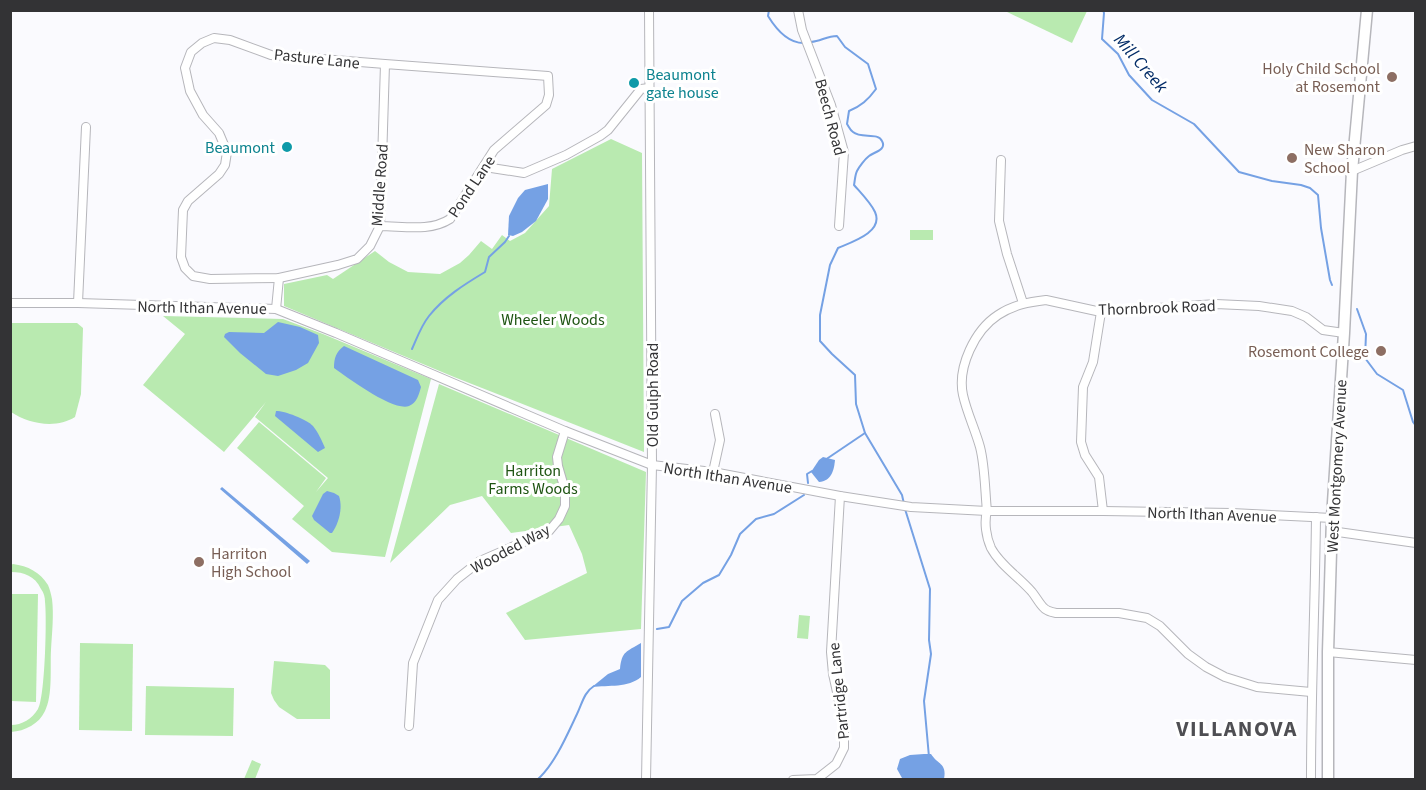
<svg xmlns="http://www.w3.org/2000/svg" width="1426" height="790" viewBox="0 0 1426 790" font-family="'Source Sans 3',sans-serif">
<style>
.green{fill:#b9eab0}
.water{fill:#75a1e4}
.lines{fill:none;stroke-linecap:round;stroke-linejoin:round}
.stream{stroke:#75a1e4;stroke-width:2}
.minor-casing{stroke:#b6b6bb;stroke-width:10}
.major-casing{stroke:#b6b6bb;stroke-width:13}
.minor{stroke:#fff;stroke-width:8}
.major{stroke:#fff;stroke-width:10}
.education-dot{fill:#8d6e63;stroke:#fff;stroke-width:2}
.culture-dot{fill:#0f9aa8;stroke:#fff;stroke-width:2}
.labels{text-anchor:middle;stroke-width:6;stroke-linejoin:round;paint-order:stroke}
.street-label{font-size:16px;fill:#333335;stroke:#fff}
.education-label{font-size:16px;fill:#785e54;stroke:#fff;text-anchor:end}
.culture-label{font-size:16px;fill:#0d838f;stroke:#fff;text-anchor:start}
.park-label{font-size:16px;fill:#1e5412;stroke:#fff}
.water-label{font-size:18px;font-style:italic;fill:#032c67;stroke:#fff}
.district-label{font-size:22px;font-weight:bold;letter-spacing:1.5px;fill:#4f4f53;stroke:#fff}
</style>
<rect width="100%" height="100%" fill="#fafafe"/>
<g class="green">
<polygon points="1005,11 1087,10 1087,11 1072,43"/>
<polygon points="611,139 642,153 644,452 454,377 284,306 284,284 327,275 333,279 375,251 389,262 408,272 440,274 460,263 469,255 481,241 492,249 502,235 510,241 525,233 549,206 552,169"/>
<rect x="910" y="230" width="23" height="10"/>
<polygon points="163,316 283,319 323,334 431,379 385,557 332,552 292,519 304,506 237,448 259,422 326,478 316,492 328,478 255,417 266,402 224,452 143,385 185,334"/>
<path d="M10,323h67l6,5 -2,66 -6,23c-19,12 -46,7 -64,-5z"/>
<polygon points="439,384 646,472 641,629 525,640 506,613 587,573 582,554 569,525 511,533 482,496 450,505 390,563"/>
<path d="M13,564c15,2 27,8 35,21 2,5 3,9 4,14 2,16 0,34 -1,51 -1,17 2,45 -6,61 -6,13 -20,20 -34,21v-7c11,0 21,-6 27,-16 7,-11 9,-90 7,-107 0,-5 -1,-9 -4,-13 -6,-13 -17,-17 -30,-17v-7z"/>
<polygon points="11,594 38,594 36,702 11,701"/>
<polygon points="799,615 810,616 808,639 797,638"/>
<polygon points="80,643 133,644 132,731 79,730"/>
<polygon points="274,661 325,665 330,670 330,719 297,719 279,707 274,700 271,693"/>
<polygon points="146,686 234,688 233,736 145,735"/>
<polygon points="252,760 261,764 255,779 244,779"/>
</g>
<g class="water">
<polygon points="548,184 548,199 536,221 522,232 513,236 508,235 509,216 518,198 525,190"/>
<polygon points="278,322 300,327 318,335 319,343 308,363 296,370 278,376 266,374 240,353 224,337 225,334 229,332 264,333"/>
<path d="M344,346l74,34 3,7c-2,7 -4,16 -12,19 -15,6 -61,-28 -75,-38 0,-10 2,-16 10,-22z"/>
<path d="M276,411c9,0 30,8 37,15 5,6 9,15 12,22l-7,4 -43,-36z"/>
<path d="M823,457l12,3c-1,11 -4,21 -16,22l-8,-10 8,-12z"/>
<polygon points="222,487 310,561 307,564 220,489"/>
<path d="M327,491l7,2 5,3c4,12 0,27 -7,37h-2l-16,-13 -2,-4 11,-22z"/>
<path d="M641,643v34c-13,11 -32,8 -49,10l16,-13 12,-5c2,-18 6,-17 21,-26z"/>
<path d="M924,754h7c7,11 16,9 13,25h-39l-3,-1 -5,-9 3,-10 10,-4z"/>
</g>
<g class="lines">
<g class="stream">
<path d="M769,10l-1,6c8,13 20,28 37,27"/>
<polyline points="1103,10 1104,13 1102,39 1118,54 1129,75 1152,100 1194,124 1239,172 1272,181 1301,185 1310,188 1318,195 1321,228 1330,280 1332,285"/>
<path d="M811,42c10,-1 16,-6 26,-6l8,11 23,17 8,25c-8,11 -15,17 -27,22l-2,13c2,3 3,6 6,8 8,7 25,0 29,9 5,9 -8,11 -13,15 -4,3 -10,11 -12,15 -2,4 -2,9 -3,14 6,7 17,18 21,27 9,20 -23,30 -37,36l-8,17 -10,50v26l12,13 23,21 1,29 9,29 37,62 2,9"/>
<polyline points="1357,309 1366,334 1365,358 1377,374 1403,390 1413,422 1416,426"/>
<path d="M412,349c5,-11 9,-23 17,-33 15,-19 36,-32 56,-44l4,-15 16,-15 4,-6"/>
<polyline points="825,460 865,433"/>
<polyline points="808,483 807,474 812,471"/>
<polyline points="905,509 930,589 929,640 931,654 924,701 929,757"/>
<polyline points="657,629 669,627 682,601 703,583 719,575 731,555 740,534 756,519 774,514 804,495"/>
<path d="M537,780c18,-16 30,-45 40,-66 5,-10 7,-22 17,-28"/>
</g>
<defs>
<g id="minor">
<polyline points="798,10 802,30 831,105 844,152 839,226"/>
<polyline points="1001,160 999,221 1007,254 1023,303"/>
<polyline points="485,167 524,173 566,155 600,136 608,130 641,89 649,88"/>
<polyline points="1352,171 1402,150 1416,146"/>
<path d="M380,226c23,0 50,6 70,-7l44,-69 52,-45 3,-10 -1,-19 -163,-12 -114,-9 -41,-15 -16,-2 -12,5 -11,9 -6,16 5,23 13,24 16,18 8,19 -2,13 -6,9 -31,27 -5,9 -2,47 4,11 8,8 17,3 69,-1 59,-13 19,-6 13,-13 10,-20 5,-162"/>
<polyline points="10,303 78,303 276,309 336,333 565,431 652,465 713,472 840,496 911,507 987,511 1103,511 1232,513 1332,518"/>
<polyline points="78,303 86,127"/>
<polyline points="276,309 279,278"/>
<polyline points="1101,312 1093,362 1083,387 1081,442 1085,455 1099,477 1103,511"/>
<polyline points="713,472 720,440 715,414"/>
<polyline points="1331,531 1416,543"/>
<polyline points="1328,652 1416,660"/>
<path d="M1311,692l-54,-5 -32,-10 -19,-10 -18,-13 -28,-28 -13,-8 -28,-5h-63c-5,-1 -10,-2 -13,-6 -4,-4 -7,-10 -11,-15 -13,-15 -32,-27 -41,-44 -5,-11 -7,-26 -4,-37 -2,-19 -2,-45 -7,-64 -5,-18 -13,-34 -17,-52 -6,-28 12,-65 35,-80 15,-10 31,-13 48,-15l55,12 115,-8 43,2 33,5 14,6 17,13 21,3"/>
<polyline points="409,726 413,663 438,600 457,579 480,561 549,531 559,519 565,506 565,490 558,466 557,457 565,431"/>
<polyline points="646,780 652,465 649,10"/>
<polyline points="793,780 817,779 836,764 844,748 844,724 833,674 831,652 840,496"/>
<path d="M1311,780c0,-88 4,-175 5,-263"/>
</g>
<polyline id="major" points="1328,780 1328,652 1332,518 1344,333 1352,171 1367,10"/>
</defs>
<use href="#minor" class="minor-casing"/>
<use href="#major" class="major-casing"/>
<use href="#minor" class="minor"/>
<use href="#major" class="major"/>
</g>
<g class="education-dot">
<circle cx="1392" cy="77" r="6"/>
<circle cx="1292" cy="158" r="6"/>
<circle cx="1381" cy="351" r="6"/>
<circle cx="199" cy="562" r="6"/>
</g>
<g class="culture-dot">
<circle cx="634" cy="83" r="6"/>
<circle cx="287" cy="147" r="6"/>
</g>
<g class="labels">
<g class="street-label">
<text transform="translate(317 58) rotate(6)" y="6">Pasture Lane</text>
<text transform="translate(831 117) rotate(75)" y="6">Beech Road</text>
<text transform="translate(379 185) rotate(-86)" y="6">Middle Road</text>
<text transform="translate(471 186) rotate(-56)" y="6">Pond Lane</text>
<text transform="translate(202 307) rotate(1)" y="6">North Ithan Avenue</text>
<text transform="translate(1157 307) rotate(-2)" y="6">Thornbrook Road</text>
<text transform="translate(652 395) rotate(-90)" y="6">Old Gulph Road</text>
<text transform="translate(1336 466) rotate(-87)" y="6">West Montgomery Avenue</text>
<text transform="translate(728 477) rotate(9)" y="6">North Ithan Avenue</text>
<text transform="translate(1212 514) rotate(2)" y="6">North Ithan Avenue</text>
<text transform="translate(510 548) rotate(-28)" y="6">Wooded Way</text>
<text transform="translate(838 691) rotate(-96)" y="6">Partridge Lane</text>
</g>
<g class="education-label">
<text x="1380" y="74">Holy Child School<tspan x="1380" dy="18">at Rosemont</tspan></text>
<text x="1304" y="155" text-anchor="start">New Sharon<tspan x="1304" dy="18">School</tspan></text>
<text x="1369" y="357">Rosemont College</text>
<text x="211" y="559" text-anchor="start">Harriton<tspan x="211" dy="18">High School</tspan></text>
</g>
<g class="culture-label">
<text x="646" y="80">Beaumont<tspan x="646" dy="18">gate house</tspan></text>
<text x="275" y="153" text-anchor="end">Beaumont</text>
</g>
<g class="park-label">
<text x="553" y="325">Wheeler Woods</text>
<text x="533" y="476">Harriton<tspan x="533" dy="18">Farms Woods</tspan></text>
</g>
<g class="water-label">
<text transform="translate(1141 63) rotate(49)" y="6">Mill Creek</text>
</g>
<g class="district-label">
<text x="1237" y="736">VILLANOVA</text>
</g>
</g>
<rect width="1426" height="790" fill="none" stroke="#333335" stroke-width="24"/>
</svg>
